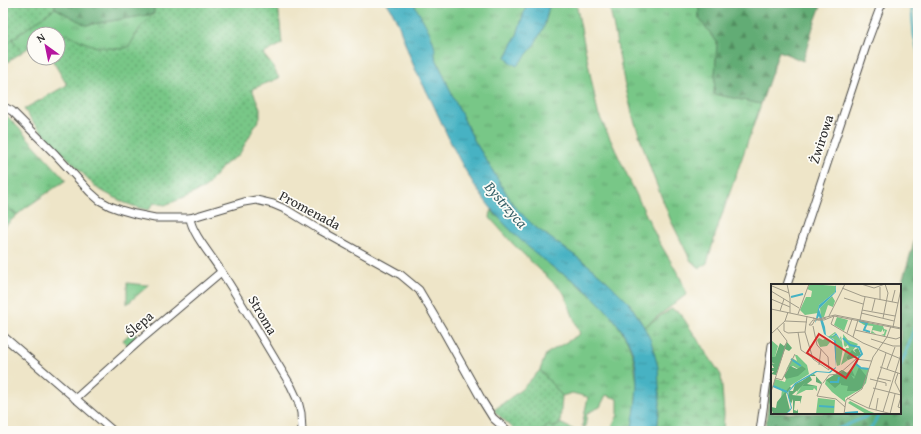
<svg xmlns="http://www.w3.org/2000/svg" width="921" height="434" viewBox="0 0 921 434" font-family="'Gentium Book Plus',serif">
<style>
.grass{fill:url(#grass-tufts);stroke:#527959}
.forest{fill:url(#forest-firs);stroke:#466c50}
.wetland{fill:url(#wetland-marsh);stroke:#527959}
.garden{fill:url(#garden-dots);stroke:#527959}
.water{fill:url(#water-ripples);stroke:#386e77}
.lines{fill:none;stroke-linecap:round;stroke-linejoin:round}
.stream{stroke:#46b2c3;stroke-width:2.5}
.street-casing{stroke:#484743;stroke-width:9}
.street{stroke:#fff;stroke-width:7}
.labels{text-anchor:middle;stroke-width:3.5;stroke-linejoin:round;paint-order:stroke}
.street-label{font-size:14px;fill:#2b2b2b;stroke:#fdfcf7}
.water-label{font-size:15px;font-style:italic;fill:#366168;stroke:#fdfcf7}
.inset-river{fill:none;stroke:#46b2c3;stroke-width:2}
.inset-road{fill:none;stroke:#a09b89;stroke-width:1}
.view{fill:#d62828;fill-opacity:0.15;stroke:#d62828;stroke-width:2}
.inset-edge{fill:none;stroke:#2b2b2b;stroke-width:2}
</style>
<defs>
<pattern id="grass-tufts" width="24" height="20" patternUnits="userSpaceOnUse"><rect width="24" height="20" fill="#78c787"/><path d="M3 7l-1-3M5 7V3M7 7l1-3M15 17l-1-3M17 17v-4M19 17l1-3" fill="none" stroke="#63a26f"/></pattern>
<pattern id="forest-firs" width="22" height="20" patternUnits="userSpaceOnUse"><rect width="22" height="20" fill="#62ac74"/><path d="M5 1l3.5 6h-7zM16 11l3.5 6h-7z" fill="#518c5f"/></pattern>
<pattern id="wetland-marsh" width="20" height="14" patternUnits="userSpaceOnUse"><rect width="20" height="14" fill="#78c787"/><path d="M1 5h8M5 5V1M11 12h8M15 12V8" fill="none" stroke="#63a26f"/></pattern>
<pattern id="garden-dots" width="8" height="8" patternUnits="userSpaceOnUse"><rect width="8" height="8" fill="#78c787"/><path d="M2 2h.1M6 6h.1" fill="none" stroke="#63a26f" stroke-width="1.8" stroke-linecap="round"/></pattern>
<pattern id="water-ripples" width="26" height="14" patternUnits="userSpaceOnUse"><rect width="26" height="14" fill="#46b2c3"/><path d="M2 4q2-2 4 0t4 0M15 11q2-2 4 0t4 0" fill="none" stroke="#3b919f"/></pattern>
</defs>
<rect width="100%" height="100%" fill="#fdfcf7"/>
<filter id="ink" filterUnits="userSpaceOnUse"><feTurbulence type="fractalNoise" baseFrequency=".025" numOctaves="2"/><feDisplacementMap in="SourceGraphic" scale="8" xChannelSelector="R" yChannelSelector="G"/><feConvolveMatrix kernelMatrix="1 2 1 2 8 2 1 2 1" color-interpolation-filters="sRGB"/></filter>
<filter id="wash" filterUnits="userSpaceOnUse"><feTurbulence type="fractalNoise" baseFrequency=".012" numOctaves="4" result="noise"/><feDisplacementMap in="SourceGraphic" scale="16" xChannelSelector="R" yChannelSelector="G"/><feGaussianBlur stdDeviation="0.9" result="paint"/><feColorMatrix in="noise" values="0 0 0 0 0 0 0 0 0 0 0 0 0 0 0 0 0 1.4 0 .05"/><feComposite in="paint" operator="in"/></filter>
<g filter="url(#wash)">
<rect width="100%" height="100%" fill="#eee5c8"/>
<g class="grass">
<polygon points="414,3 527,3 517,35 506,57 544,27 549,3 576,3 598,113 637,196 658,240 680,277 687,294 644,327 630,304 609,283 588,265 535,227 514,206 474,140 454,99 435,56"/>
<polygon points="609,3 699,3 699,18 717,42 714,94 761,104 718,226 707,263 700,268 691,261 671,221 652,173 633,117 624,81"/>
<polygon points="55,8 86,25 154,14 140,28 129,47 120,49 97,47 83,42 68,34 58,41 58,34 34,34 34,44 22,52 12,39"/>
<polygon points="3,113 7,116 15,124 66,180 24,209 17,215 3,204"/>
<polygon points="491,210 523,242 555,269 574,281 601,304 616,322 627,340 633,356 637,383 635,414 631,431 610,431 618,415 618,399 606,395 600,407 587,413 585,428 582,426 588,397 572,393 562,396 540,370 546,354 580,334 564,293 514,245 490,218"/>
<polygon points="127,283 146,285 149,285 127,304"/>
<path d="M135,329c2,9 0,12 -6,18l-6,-7z"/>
<polygon points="560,423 576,431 543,431 548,425 554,428"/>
</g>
<g class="forest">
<polygon points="55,3 154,3 154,14 86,25 55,8"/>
<polygon points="699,3 822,3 813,27 803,61 779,51 761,104 714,94 717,42 699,18"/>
<polygon points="915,239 918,240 918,431 765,431 772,375 772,413 900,413 900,289"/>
</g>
<polygon class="wetland" points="671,309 680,313 721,375 724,414 723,431 657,431 660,403 644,327"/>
<g class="garden">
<polygon points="3,3 55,3 55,8 12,39 22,52 3,65"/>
<polygon points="154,3 278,3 282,44 263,54 272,65 279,78 252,89 260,108 260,117 239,155 225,164 205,188 186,197 165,205 154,203 149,210 139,208 125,203 98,189 35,125 24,109 67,85 51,58 58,58 58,41 68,34 83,42 97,47 120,49 129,47 140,28 154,14"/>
<polygon points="3,204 17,215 3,228"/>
<polygon points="540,370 562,396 560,423 554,428 548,425 543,431 516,431 496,413 494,410 522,389"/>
</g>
<g class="water">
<path d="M387,3h27l1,3c7,13 22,34 20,50l19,43 20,41 40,66 21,21 53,38 21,18 21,21 14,23 7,14 7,26 2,36 -3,28h-26c6,-30 11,-64 -4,-92 -13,-23 -32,-42 -53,-58 -6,-5 -14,-8 -20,-13 -25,-19 -48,-40 -67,-65 -6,-8 -12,-16 -17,-25 -15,-24 -26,-50 -38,-76 -6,-13 -14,-25 -19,-38 -9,-20 -13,-43 -26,-61z"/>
<polygon points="527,3 549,3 549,6 544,27 533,47 517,66 511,63 506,57 517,35"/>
</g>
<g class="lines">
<g class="stream">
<polyline points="911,3 914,36 918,53"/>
<polyline points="900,366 905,355 918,317"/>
<polyline points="833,431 870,415 879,413"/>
<polyline points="869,431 880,413"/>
</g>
</g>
</g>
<g filter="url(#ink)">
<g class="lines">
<defs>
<g id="street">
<polyline points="3,107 6,108 12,111 55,154 90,192 99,200 110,206 121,210 135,214 155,218 190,218 244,202 256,200 273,204 287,210 318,229 401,275 419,290 445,334 483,402 493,418 508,431"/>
<path d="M190,218c2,16 22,38 31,53 24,37 47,77 70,115l7,15 3,12 1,18"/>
<polyline points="787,285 868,40 880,8 883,3"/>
<polyline points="3,336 113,431"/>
<polyline points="75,399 144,337 221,272"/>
<polyline points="760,431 772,345"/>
</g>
</defs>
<use href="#street" class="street-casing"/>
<use href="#street" class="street"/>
</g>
</g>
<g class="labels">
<g class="street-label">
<text transform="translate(821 139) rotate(-72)" y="5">Żwirowa</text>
<text transform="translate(310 210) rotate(28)" y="5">Promenada</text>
<text transform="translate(263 315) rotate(59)" y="5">Stroma</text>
<text transform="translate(139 324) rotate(-41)" y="5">Ślepa</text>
</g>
<g class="water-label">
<text transform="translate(506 205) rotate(49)" y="5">Bystrzyca</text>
</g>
</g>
<g transform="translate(771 284)">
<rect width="130" height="130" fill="#eee5c8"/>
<path d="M39,0l26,2 -1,6 -16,13 -1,8 -13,2 -5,-5 6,-13h5l1,-6 -5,-2zM61,12l3,5 -2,6 -5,-2 -4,12 -3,1 -1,-10zM87,37l25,5 1,3 3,1 -2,6 -4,-1 3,-1 1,-4 -2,2v-3l-2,3 -8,-2 -1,1 4,3 -5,-1 2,-7 -9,-1zM64,48l1,1 -5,3 5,-1 6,7 -2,-4 1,-2 2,12 -3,17 -3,1 -2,-9 1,-11 -2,-7 -6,-2zM72,50l5,6 10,4 -5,6 3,3 -3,-2 -7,7 2,2 -7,5 5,-17h3l-1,-3 -3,2 -1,-2zM0,56l7,6 -3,11h-4zM24,71h2l10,10 2,9 -19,12 -9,13 1,-10 -9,-3 2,-7 10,3 1,-3 12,-10 -5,-3 -7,4 6,-12 5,3zM84,80l7,5h7l-3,14 -5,6 -16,9v4l-13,-10 -7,-8 1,-4 16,-10 5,3zM34,99l-3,3h15v5l-3,-3 -1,2h-7l-10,5 5,-8 -4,5 -1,-4zM47,114l17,2 -1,14h-18zM79,117l19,10 8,3h-11l-18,-11z" fill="#78c787"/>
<path d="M16,58l5,6 -3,3 -4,-2 -9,26 -5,-1 3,-3h-3v-3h3l-3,-5 4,1 -4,-2v-5h4l5,-14 4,3zM87,64l3,7 -13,5 -2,-2 6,-8 4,3 -2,-3zM19,82l7,3 5,-3 4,3 -8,7 -12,3 -2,-3zM88,83l8,10 -5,11 -5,3h-10l1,-5 -7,-1v-2l-6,5 -9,-8 16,-10 5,3 5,-3 3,7 -4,-2 3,4zM43,90l8,9 -1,1 -5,-2v-6h-6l2,4 -5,4 10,2h-15l3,-3 -13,12 10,1 -2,8v-3h-5l-1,9 3,1 1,-2v4l9,1h-14v-15l-2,5 -3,-8 1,-5h4l2,-7 7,-3 7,-5zM19,102l1,2 -5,6 4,16 -4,4h-13l-2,-7 5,1 1,-6z" fill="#62ac74"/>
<path d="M48,54l4,2 3,-2 5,3 -4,5 -7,1 -3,-7z" fill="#78c787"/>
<path d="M66,33l11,3 -4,11 -10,-6z" fill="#78c787"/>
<path d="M65,0v8l-17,17 6,18 1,8 5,3 5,-5 6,9 -6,-7 -5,3 5,3v27l-6,5 -13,-1 -21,12 -8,9 4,15 -2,3 -4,3 5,-6 -4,-15 8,-10 21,-12 13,1 7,-5 -2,-26 -10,-7 -5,-18 -4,7 4,-18 16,-13z" fill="#46b2c3"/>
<path class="inset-river" d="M20,13l12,-3M88,37l8,2 -3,7 6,2M72,54l7,7 9,2 3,7 -4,4M20,75l10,7M86,76l-1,4 5,4 8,1M59,98h8l1,-5M2,102l14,6M48,122l15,1M74,129l13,-1"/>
<path class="inset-road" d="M16,0l3,14v15M90,0l13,4 11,-4M1,2l17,7M109,3v13M71,4l20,8 36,7M0,7l28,17M73,14l19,6M0,15l19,8M121,18l3,-12M0,25l47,10 17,-4 66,13M91,26l33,6M9,27l4,-12M101,27l3,-12M90,29l33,8M27,30l11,-30M36,32l-2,16 8,27 16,11 -1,-13 -11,-12 -4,-19M58,32l16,-32M63,32l-3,8 32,19 38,16M42,34l6,2 7,-2M112,34l5,-25 -3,-9M44,36l-3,5h-3l4,-5h11l10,-4 67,13M89,36l5,-23M14,37l22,1M13,39v8l4,2 17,-1M122,43l8,-38M84,46l41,9 5,-2M27,48l3,18 12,8M76,49l5,-14M0,50l14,-13 3,-9M82,53l5,-17M100,55l22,7h8M48,81l2,-16M109,83l21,7M116,85l8,-22M127,89l-3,9 6,12M4,94l7,2 13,-26M106,94l14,3M99,95l16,4v3M51,99l-5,13 19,3 9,8M52,99l6,-8 10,-1 17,-15 15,2M102,104l28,7M0,108l16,-51 -10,-13M130,113l-3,10 3,1M76,114l21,10 24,6M98,124l17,-55M105,126l2,-12M112,128l18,-58M73,130l2,-14 16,-11 11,-32 14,-20 4,-11M119,130l5,-20"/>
<path class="view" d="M48,50l39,25 -12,19 -39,-25z"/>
<rect width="130" height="130" class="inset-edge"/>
</g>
<rect width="921" height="434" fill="none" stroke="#fdfcf7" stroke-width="16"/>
<g transform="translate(46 46) rotate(327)"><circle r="19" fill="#fdfcf7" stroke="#a9a8a5"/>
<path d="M0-3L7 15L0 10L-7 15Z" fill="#b5179e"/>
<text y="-6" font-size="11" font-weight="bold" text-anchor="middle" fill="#2b2b2b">N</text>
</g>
</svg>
